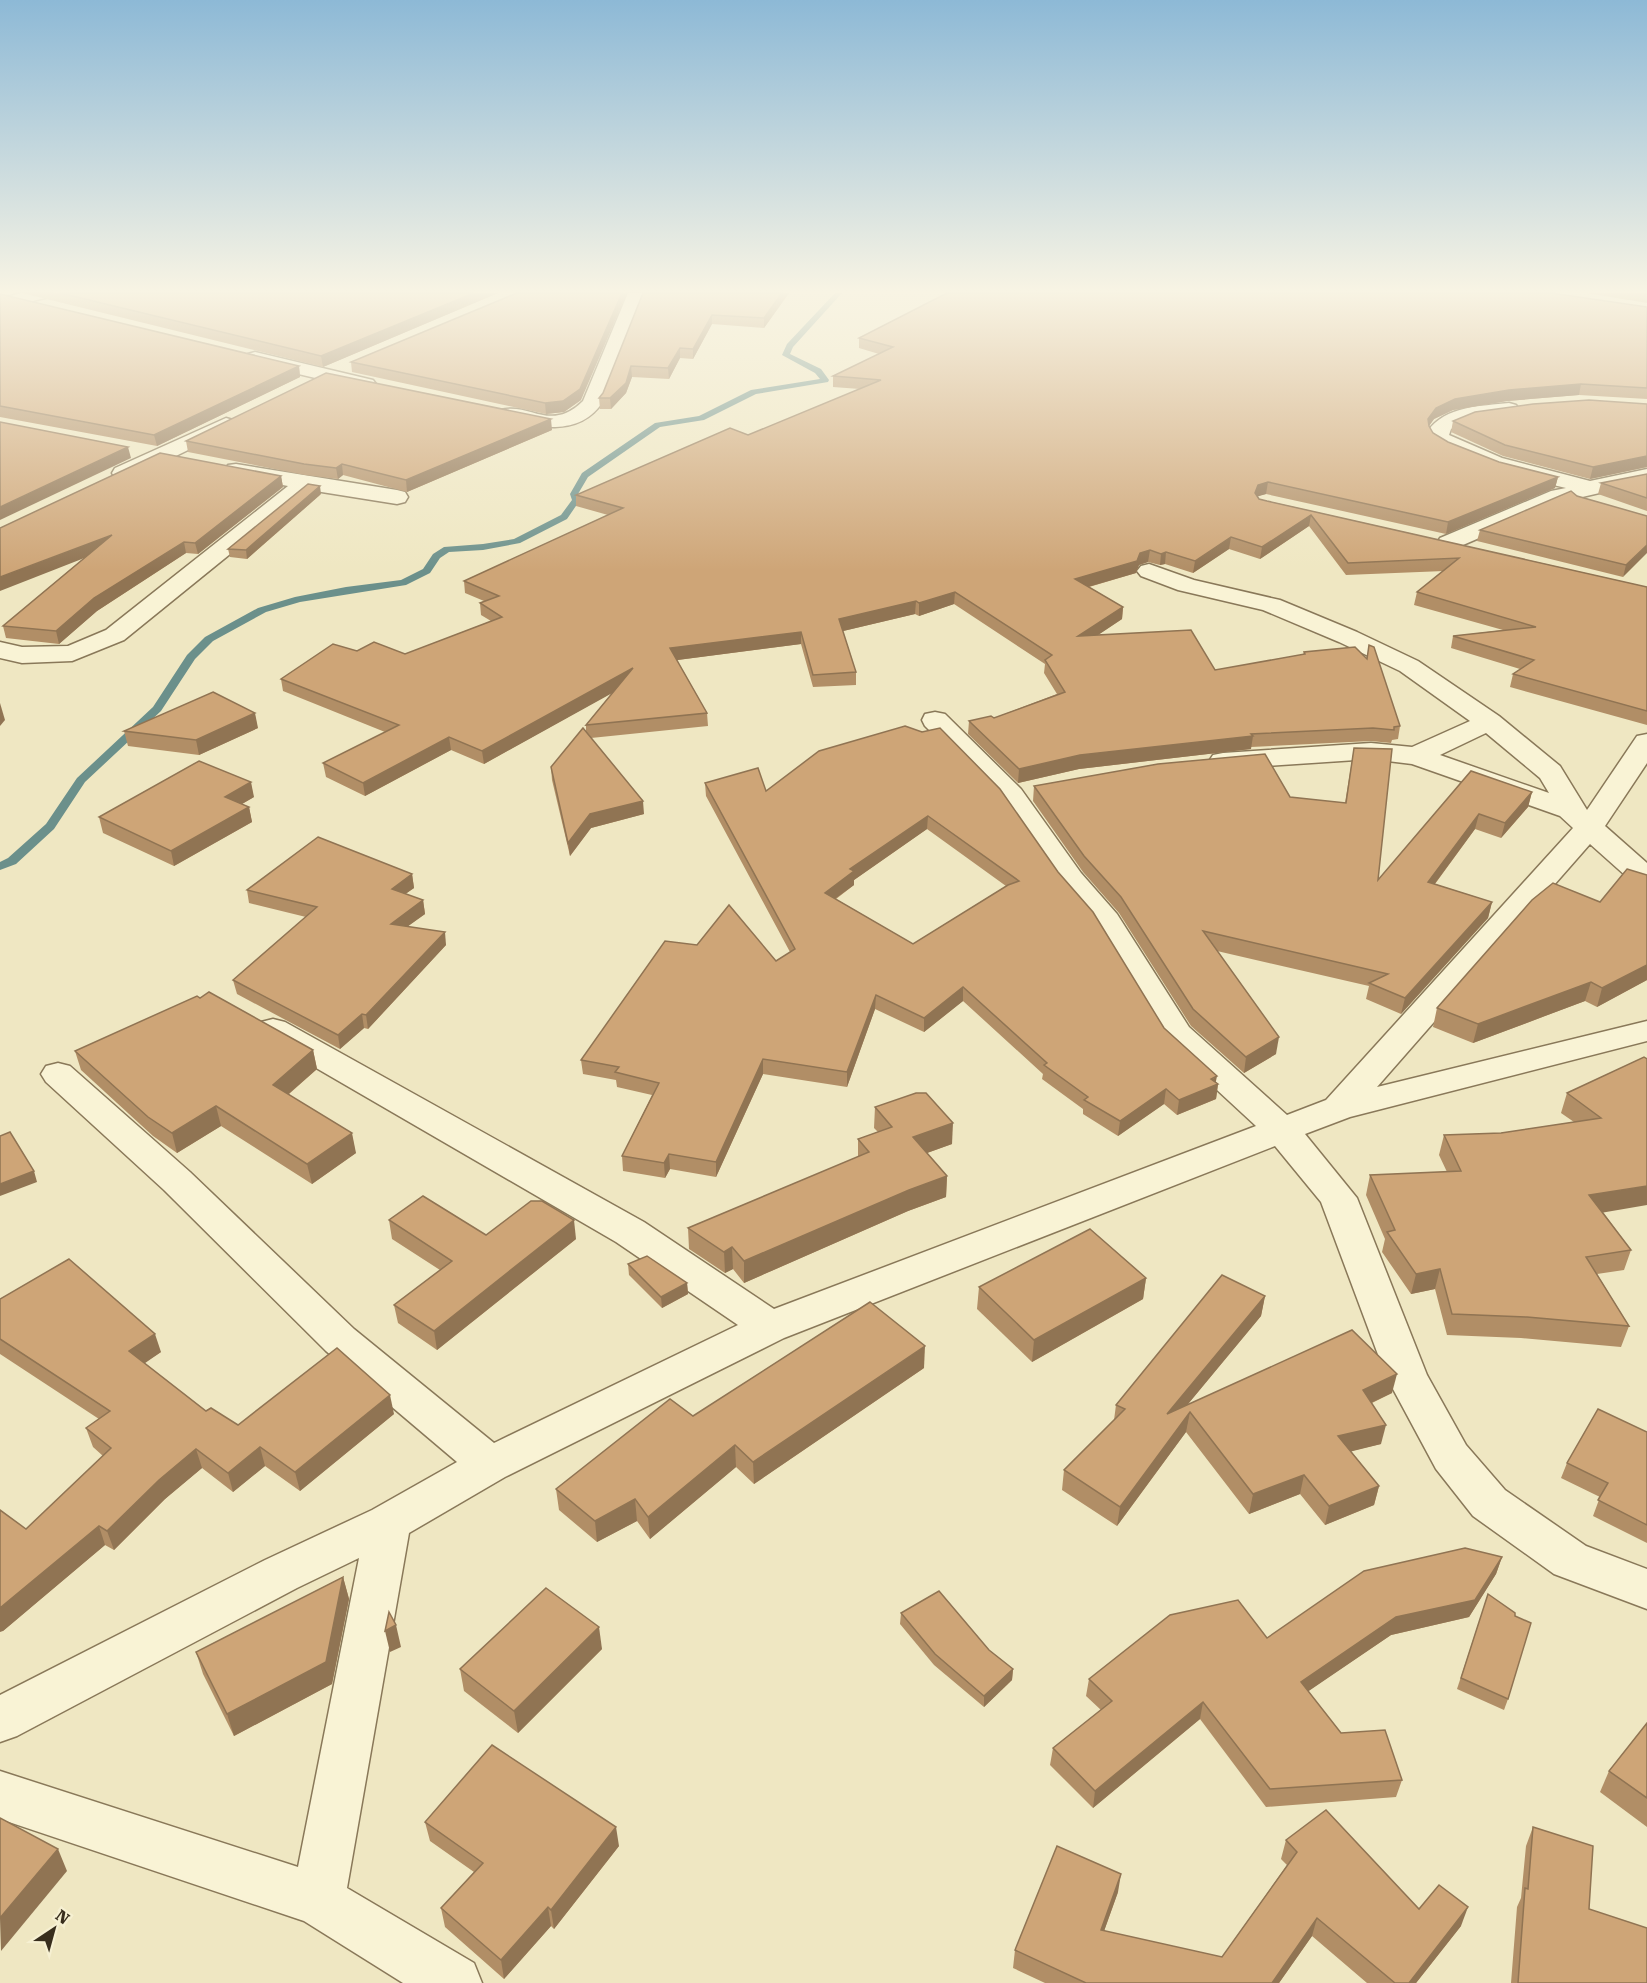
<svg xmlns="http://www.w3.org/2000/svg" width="1647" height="1983" viewBox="0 0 1647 1983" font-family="'Roboto Serif',serif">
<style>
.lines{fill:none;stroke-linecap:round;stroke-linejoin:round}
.stream{fill:#6b908b;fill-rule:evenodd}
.street-casing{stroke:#897859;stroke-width:3}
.street{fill:#f9f3d5;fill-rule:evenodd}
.wall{fill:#b18e66;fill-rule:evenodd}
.shaded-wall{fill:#907453}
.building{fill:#cea577;stroke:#907453;stroke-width:1.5;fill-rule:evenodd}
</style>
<rect width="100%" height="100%" fill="#efe7c2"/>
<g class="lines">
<polygon class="stream" points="835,293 842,293 793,347 790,354 821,369 829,380 828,382 756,394 704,420 660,427 588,477 578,494 580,500 567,519 520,543 483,550 449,552 440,558 430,573 406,585 300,602 266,612 213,641 195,659 161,711 85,782 54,829 16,864 0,870 0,862 8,858 46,824 77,778 153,707 187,655 205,637 258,608 295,597 346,587 401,580 423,569 433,554 444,547 483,544 514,539 561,515 572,500 570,494 582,473 655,423 699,416 751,390 820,379 815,373 782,355 787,344"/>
<defs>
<g id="street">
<polygon points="21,293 51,293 49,297 0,309 0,299"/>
<path d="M628,293h17l-43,110c-24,35 -68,24 -102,15l-3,-4 3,-4c31,-8 50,23 83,-9z"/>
<polygon points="255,352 373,380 376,384 373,388 366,390 248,362 246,358 248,354"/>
<path d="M1509,403l7,2 3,4 -3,4 -45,7 -20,9 -2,6 53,23 88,23 57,-12v13l-82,19 -109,47 -8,2 -8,-2 -3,-5 3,-5 111,-47 15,-3c-38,-9 -101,-22 -132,-45 -4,-3 -5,-7 -6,-12 17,-25 53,-25 81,-28z"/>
<polygon points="226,418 233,420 236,424 233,428 131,478 123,479 115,478 112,473 115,468"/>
<polygon points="236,464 397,490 405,492 408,497 405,502 397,504 309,490 124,640 72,661 22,663 0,658 0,642 22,647 68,646 106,630 288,486 228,475 225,470 228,465"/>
<path d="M1149,564l45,16 86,20 77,32 61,29 81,55 61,50 27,44 50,-74 10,-2v29l-42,63 42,37v25l-11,-3 -46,-41 -213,243 270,-66v20l-297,76 -45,17 52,64 70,177 39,70 39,45 81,56 61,23v40l-93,-35 -81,-58 -37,-47 -50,-93 -65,-174 -46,-56 -491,192 -279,139 -96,56 -62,355 127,75 8,20h-79l-99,-62 -304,-102v-48l298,96 61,-309 -62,30 -280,148 -17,6v-47l265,-135 107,-50 85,-48 -131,-111 -162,-161 -118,-108 -5,-8 5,-8 12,-3 12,3 120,106 164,157 140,114 244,-118 -122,-83 -355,-206 -5,-7 5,-7 12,-3 12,3 359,200 130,87 482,-183 -92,-85 -71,-116 -34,-40 -58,-84 -76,-75 -3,-6 3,-6 10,-2 10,2 76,75 60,84 36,41 72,113 98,88 39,-15 247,-272 -13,-12 -148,-52 -41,-5 -148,10 -10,-2 -4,-6 4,-6 10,-2 148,-10 41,4 58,-26 -70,-50 -61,-29 -76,-32 -85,-20 -37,-14 -4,-5 4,-5zM1486,733l54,45 9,15 -109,-38z"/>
</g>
</defs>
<use href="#street" class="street-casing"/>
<use href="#street" class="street"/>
</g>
<g class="wall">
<polygon points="22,293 498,293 323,367"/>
<polygon points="643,293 789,293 764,328 712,324 693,359 680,358 669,379 632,377 626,393 611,409 600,409 599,398 603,393"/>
<polygon points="1586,293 1647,293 1647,303"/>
<polygon points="0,294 299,366 300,377 157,446 0,417"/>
<polygon points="1647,307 1647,399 1579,395 1507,401 1453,410 1434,419 1429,426 1433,433 1448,442 1499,462 1558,477 1555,488 1446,534 1266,494 1257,496 1259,499 1647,587 1647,725 1510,687 1513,674 1520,669 1451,648 1453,636 1503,630 1414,605 1417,592 1444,571 1346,575 1309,526 1260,559 1229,549 1193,573 1165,564 1160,565 1148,562 1139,565 1136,573 1089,587 1123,607 1122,619 1098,635 1215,670 1303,655 1304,652 1367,659 1369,645 1400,726 1398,739 1392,740 1391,743 1371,741 1251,747 1251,749 1079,769 1018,783 968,734 969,721 994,718 1057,694 1044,673 1045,664 954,604 919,616 915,614 843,631 856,672 856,685 813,687 801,644 677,660 707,713 708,726 591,738 644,814 591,828 570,856 552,780 551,767 586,732 586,725 613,692 484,764 451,750 365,796 326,777 323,763 385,732 283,691 281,679 357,651 405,654 491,621 481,615 480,603 484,601 465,593 464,581 608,515 576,506 576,495 748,435 860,389 833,387 833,376 879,354 859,348 859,338"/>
<polygon points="351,362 581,400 564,412 546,414 352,372"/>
<polygon points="1647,404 1647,467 1590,479 1503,456 1451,432 1453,421"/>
<polygon points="552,430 407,492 343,475 338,479 305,475 188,452 186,441"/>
<polygon points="1647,474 1647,511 1598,494 1601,483"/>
<polygon points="281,476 283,487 198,554 186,553 97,611 59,644 6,638 3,626 84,558"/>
<polygon points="321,494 247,559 230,557 228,549"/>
<polygon points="1577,496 1647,516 1623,577 1477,541 1480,530"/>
<path d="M905,726l259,302 54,56 -2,15 -39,16 -13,-11 -46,32 -35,-22v-5l-41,-30 1,-5 -80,-73 -39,31 -49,-23 -28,78 -84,-13 -47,103 -46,-8 -5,9 -42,-7 -1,-15 30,-61 -35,-8 -1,-7 -33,-6 -2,-14 195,-99 14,-9 -84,-156 -1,-13 61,8zM927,829l79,57 -93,58 -77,-45 18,-14v-5z"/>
<polygon points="258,728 199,755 128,746 124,731"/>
<polygon points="1354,748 1378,880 1471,771 1532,792 1528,807 1501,838 1475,829 1435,884 1492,902 1488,918 1401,1014 1366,999 1369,986 1217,951 1276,1054 1244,1073 1191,1026 1119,913 1083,872 1033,801 1034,786 1290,797 1345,803"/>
<polygon points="254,797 242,804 249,807 252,822 174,866 103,833 99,817"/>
<polygon points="412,874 414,888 405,894 423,900 425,914 408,926 446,945 368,1029 364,1028 340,1049 237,994 233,980 306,917 249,903 247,890"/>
<polygon points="1647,875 1647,980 1597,1007 1585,1001 1473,1043 1433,1027 1437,1008 1600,902"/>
<polygon points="313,1050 317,1069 289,1094 356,1153 312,1184 221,1126 177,1153 153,1136 81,1070 75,1051"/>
<polygon points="1644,1057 1603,1212 1631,1250 1624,1270 1597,1274 1629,1326 1621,1347 1521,1338 1447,1335 1435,1289 1411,1294 1382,1252 1385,1239 1366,1195 1370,1175 1447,1172 1439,1155 1444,1135 1501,1133 1574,1122 1561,1113 1567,1093"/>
<polygon points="875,1107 952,1144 927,1153 947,1176 946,1197 908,1211 744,1283 733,1269 725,1273 689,1249 688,1228 858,1157 858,1139 878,1132 874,1128"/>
<polygon points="389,1220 486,1235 576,1239 437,1350 398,1323 394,1305 440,1270 392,1239"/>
<polygon points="628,1264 687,1283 688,1294 662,1308 629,1275"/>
<polygon points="1146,1278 1143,1299 1032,1362 977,1309 979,1287"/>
<polygon points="1265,1296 1261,1316 1188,1404 1392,1393 1372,1403 1381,1444 1351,1451 1379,1486 1374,1505 1325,1525 1300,1494 1249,1514 1186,1432 1117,1526 1062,1490 1064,1470 1114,1420 1116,1405"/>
<polygon points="0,1299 161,1352 144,1363 206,1411 238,1425 394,1414 300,1491 265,1466 233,1492 202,1468 165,1499 114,1550 105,1545 3,1631 26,1529 103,1456 93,1447 86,1428 99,1419 0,1354"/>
<polygon points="924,1368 754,1484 736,1467 650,1539 637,1521 597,1542 559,1510 556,1489 693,1416"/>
<polygon points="1647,1432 1647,1543 1593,1516 1600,1497 1561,1478 1567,1463"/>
<polygon points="1502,1557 1496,1574 1469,1617 1391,1635 1308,1691 1341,1733 1402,1780 1396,1797 1266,1807 1200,1719 1093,1808 1050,1765 1053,1748 1101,1710 1086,1696 1089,1679 1267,1638"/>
<polygon points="343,1577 349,1599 332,1684 234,1736 203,1674 196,1652"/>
<polygon points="1488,1594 1508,1699 1504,1710 1457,1689"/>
<polygon points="901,1613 989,1650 1013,1669 1012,1680 984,1707 934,1665 900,1624"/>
<polygon points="602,1649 518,1733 464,1691 460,1669"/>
<polygon points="1647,1723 1647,1827 1600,1792 1609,1771"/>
<polygon points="425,1822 619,1846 554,1929 551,1926 504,1979 445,1927 441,1908 474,1872 430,1841"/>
<polygon points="1533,1827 1589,1909 1647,1983 1511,1983 1517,1907 1521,1898 1526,1846"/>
<polygon points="1286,1840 1419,1909 1461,1926 1416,1983 1367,1983 1312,1936 1279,1983 1045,1983 1013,1968 1015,1950 1118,1892 1104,1931 1222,1957 1287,1865 1281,1859"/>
</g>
<g class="shaded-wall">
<polygon points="474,293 498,293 323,367 321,356"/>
<polygon points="622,293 627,293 581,400 564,412 546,414 545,403"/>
<polygon points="782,293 789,293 764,328 764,318"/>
<polygon points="712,315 712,324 693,359 693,349"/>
<polygon points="680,348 680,358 669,379 668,368"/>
<polygon points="299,366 300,377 157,446 154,435"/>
<polygon points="631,366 632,377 626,393 611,409 610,398"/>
<polygon points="1581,384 1579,395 1507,401 1453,410 1434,419 1426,430 1428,419 1436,408 1455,399 1509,390"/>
<polygon points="551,419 552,430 407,492 406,480"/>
<polygon points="128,447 131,458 0,520 0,507"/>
<polygon points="1647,456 1647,467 1590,479 1593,467"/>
<polygon points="342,464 343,475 338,479 336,468"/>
<polygon points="281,476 283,487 198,554 195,543"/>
<polygon points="1558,477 1555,488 1446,534 1448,522"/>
<polygon points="1268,482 1266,494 1256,497 1255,493 1258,485"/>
<polygon points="320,486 321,494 247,559 246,550"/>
<polygon points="1311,515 1309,526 1260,559 1262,547"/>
<polygon points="112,535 115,546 0,591 0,577"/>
<polygon points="1231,537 1229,549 1193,573 1195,561"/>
<polygon points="184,542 186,553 97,611 59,644 56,631 94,598"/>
<polygon points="1647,545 1647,553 1623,577 1626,565"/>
<polygon points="1150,550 1148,562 1139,565 1136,573 1074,591 1075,579 1140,553"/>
<polygon points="1166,552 1165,564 1160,565 1161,554"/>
<polygon points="955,592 954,604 919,616 919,603"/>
<polygon points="916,601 915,614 839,632 839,619"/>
<polygon points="1123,607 1122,619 1077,649 1078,636"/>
<polygon points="801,632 801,644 670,661 670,648"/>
<polygon points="633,668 634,681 484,764 482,751"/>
<polygon points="0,703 5,720 0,726"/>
<polygon points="255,713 258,728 199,755 196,740"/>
<polygon points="1253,736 1251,749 1079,769 1018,783 1019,769 1080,755"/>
<polygon points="449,737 451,750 365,796 363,783"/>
<polygon points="251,782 254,797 228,812 225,797"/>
<polygon points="1532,792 1528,807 1501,838 1505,823"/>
<polygon points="643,801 644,814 591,828 570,856 568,843 590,814"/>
<polygon points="249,807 252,822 174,866 171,851"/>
<polygon points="1479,814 1475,829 1425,897 1428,882"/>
<polygon points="928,816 927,829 854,880 854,885 825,906 825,893 850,869"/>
<polygon points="412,874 414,888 394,902 392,889"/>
<polygon points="423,900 425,914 393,937 391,924"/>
<polygon points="1492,902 1488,918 1401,1014 1405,998"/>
<polygon points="445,932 446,945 368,1029 366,1015"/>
<polygon points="1647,965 1647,980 1597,1007 1602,988"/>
<polygon points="1591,982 1585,1001 1473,1043 1478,1024"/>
<polygon points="963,987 963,1001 924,1032 924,1018"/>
<polygon points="876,995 875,1009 847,1087 847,1072"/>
<polygon points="362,1014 364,1028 340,1049 338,1035"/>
<polygon points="1279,1037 1276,1054 1244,1073 1246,1057"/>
<polygon points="313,1050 317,1069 277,1104 273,1085"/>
<polygon points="763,1059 763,1074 716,1177 716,1162"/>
<polygon points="1217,1076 1215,1086 1218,1084 1216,1099 1177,1115 1179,1100"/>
<polygon points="1166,1089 1164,1104 1118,1136 1120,1121"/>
<polygon points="216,1106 221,1126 177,1153 172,1133"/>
<polygon points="953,1123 952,1144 913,1158 913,1137"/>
<polygon points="352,1133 356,1153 312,1184 307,1164"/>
<polygon points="669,1154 670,1169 665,1178 664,1163"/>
<polygon points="34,1171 37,1182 0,1196 0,1184"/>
<polygon points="947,1176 946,1197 908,1211 744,1283 744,1261 909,1190"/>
<polygon points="1647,1186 1647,1205 1583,1216 1589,1195"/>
<polygon points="574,1220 576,1239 437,1350 434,1331"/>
<polygon points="732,1247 733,1269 725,1273 724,1252"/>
<polygon points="1440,1269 1435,1289 1411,1294 1416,1274"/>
<polygon points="1146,1278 1143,1299 1032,1362 1034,1340"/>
<polygon points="687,1283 688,1294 662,1308 661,1297"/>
<polygon points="1265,1296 1261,1316 1164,1433 1167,1414"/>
<polygon points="155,1334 161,1352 135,1370 129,1351"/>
<polygon points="925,1346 924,1368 754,1484 753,1462"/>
<polygon points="1397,1374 1392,1393 1358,1409 1363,1390"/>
<polygon points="390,1395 394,1414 300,1491 295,1472"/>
<polygon points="1190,1412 1186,1432 1117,1526 1120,1507"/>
<polygon points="1386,1425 1381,1444 1333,1456 1338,1436"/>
<polygon points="735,1445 736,1467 650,1539 648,1517"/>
<polygon points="260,1447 265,1466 233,1492 228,1473"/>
<polygon points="196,1449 202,1468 165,1499 114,1550 107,1531 159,1480"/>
<polygon points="1304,1475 1300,1494 1249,1514 1253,1494"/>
<polygon points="1379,1486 1374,1505 1325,1525 1329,1506"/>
<polygon points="635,1499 637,1521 597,1542 595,1521"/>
<polygon points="99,1526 105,1545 3,1631 0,1632 0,1608"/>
<polygon points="1502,1557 1496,1574 1469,1617 1391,1635 1297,1699 1301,1682 1396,1617"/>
<polygon points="343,1577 349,1599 332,1684 234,1736 227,1714"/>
<polygon points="396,1625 401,1647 390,1652 385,1631"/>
<polygon points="599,1627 602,1649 518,1733 514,1711"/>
<polygon points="1013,1669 1012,1680 984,1707 984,1696"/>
<polygon points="1203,1702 1200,1719 1093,1808 1095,1791"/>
<polygon points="616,1827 619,1846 554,1929 551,1910"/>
<polygon points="58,1849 67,1871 1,1951 0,1918"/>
<polygon points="1121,1874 1118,1892 1098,1948 1101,1930"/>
<polygon points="548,1907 551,1926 504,1979 501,1960"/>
<polygon points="1468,1907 1461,1926 1416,1983 1409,1983"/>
<polygon points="1317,1918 1312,1936 1279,1983 1272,1983"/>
</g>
<g class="building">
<polygon points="60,293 474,293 321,356"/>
<polygon points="517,293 622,293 580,389 563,401 545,403 351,362"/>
<polygon points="643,293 782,293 764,318 712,315 693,349 680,348 668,368 631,366 626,383 610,398 599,398 603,393"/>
<polygon points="947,293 1551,293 1647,307 1647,388 1581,384 1509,390 1455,399 1436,408 1428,419 1429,426 1433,433 1448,442 1499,462 1558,477 1448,522 1268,482 1258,485 1255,493 1259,499 1267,501 1647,587 1647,711 1513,674 1534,660 1453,636 1536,627 1417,592 1459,558 1348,563 1311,515 1262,547 1231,537 1195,561 1166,552 1161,554 1150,550 1140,553 1137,561 1075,579 1123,607 1078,636 1191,630 1215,670 1305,654 1304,652 1355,647 1367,659 1369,645 1374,647 1400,726 1394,727 1394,730 1373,728 1251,734 1253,736 1080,755 1019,769 969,721 991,716 994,718 1065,692 1045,660 1052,655 955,592 919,603 916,601 839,619 856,672 813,675 801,632 670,648 707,713 586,725 633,668 482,751 449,737 363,783 323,763 399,725 281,679 333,644 357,651 374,642 405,654 502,617 480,603 499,596 464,581 623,508 576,495 730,428 748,435 881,380 833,376 893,347 859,338"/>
<polygon points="0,294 299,366 154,435 0,406"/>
<polygon points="326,373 551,419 406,480 342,464 336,468 304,464 186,441"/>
<polygon points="1589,400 1647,404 1647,456 1593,467 1505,445 1453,421 1475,412 1533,404"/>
<polygon points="0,422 128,447 0,507"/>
<polygon points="160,453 281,476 195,543 184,542 94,598 56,631 3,626 112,535 0,577 0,528"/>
<polygon points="1647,474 1647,498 1601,483"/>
<polygon points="308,484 320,486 246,550 228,549"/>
<polygon points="1571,491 1577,496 1647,516 1647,545 1626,565 1480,530"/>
<polygon points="213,692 255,713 196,740 124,731"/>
<path d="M905,726l17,6 18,-4 60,61 58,83 35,40 71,116 53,48 -6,3 7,5 -39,16 -13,-11 -46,32 -36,-21 4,-3 -44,-32 3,-2 -84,-76 -39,31 -48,-23 -29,77 -84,-13 -47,103 -47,-8 -5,9 -42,-7 37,-73 -44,-11 4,-5 -38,-7 84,-119 32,4 32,-40 47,56 19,-12 -90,-166 53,-15 8,23 53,-40zM928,816l91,65 -11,4 -95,59 -88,-51 29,-22 -4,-2z"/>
<polygon points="583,728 643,801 590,814 568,843 551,767"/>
<polygon points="1354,748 1392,749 1378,880 1471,771 1532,792 1505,823 1479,814 1428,882 1492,902 1405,998 1369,983 1388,974 1203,931 1279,1037 1246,1057 1193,1009 1121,897 1084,856 1034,786 1158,764 1265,754 1290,797 1346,803"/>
<polygon points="199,761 251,782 225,797 249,807 171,851 99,817"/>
<polygon points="318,837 412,874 392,889 423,900 391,924 445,932 366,1015 362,1014 338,1035 233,980 317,907 247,890"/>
<polygon points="1627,869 1647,875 1647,965 1602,988 1591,982 1478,1024 1437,1008 1532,900 1553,883 1600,902"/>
<polygon points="209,992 313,1050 273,1085 352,1133 307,1164 216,1106 172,1133 148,1117 75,1051 197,996 200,998"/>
<polygon points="1644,1057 1647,1059 1647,1186 1589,1195 1631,1250 1586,1257 1629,1326 1527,1317 1452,1314 1440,1269 1416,1274 1387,1232 1395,1230 1370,1175 1461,1171 1444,1135 1501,1133 1601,1118 1567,1093"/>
<polygon points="916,1093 926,1093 953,1123 913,1137 947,1176 909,1190 744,1261 732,1247 724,1252 688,1228 869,1152 858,1139 892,1127 875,1107"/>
<polygon points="10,1132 34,1171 0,1184 0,1136"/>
<polygon points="423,1196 486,1235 531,1201 542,1201 574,1220 434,1331 394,1305 452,1261 389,1220"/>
<polygon points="1090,1229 1146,1278 1034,1340 979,1287"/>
<polygon points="647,1256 687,1283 661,1297 628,1264"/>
<polygon points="69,1259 155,1334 129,1351 206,1411 211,1408 238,1425 337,1348 390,1395 295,1472 260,1447 228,1473 196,1449 159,1480 107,1531 99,1526 0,1608 0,1510 26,1529 111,1448 86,1428 110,1411 0,1339 0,1299"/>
<polygon points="1222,1275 1265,1296 1167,1414 1352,1330 1397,1374 1363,1390 1386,1425 1338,1436 1379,1486 1329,1506 1304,1475 1253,1494 1190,1412 1120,1507 1064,1470 1125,1409 1116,1405"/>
<polygon points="870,1302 925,1346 753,1462 735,1445 648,1517 635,1499 595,1521 556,1489 670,1399 693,1416"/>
<polygon points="1598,1409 1647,1432 1647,1525 1598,1500 1608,1483 1567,1463"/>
<polygon points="1465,1548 1502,1557 1475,1600 1396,1617 1301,1682 1341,1733 1385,1730 1402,1780 1270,1789 1203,1702 1095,1791 1053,1748 1112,1701 1089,1679 1170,1615 1238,1600 1267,1638 1364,1571"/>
<polygon points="343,1577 326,1662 227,1714 196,1652"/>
<polygon points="546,1588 599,1627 514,1711 460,1669"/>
<polygon points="939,1591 989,1650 1013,1669 984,1696 935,1654 901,1613"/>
<polygon points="1488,1594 1515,1613 1515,1616 1531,1623 1508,1699 1461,1678"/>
<polygon points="389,1612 396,1625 385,1631"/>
<polygon points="1647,1723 1647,1798 1609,1771"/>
<polygon points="492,1745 616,1827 551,1910 548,1907 501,1960 441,1908 483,1863 425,1822"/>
<polygon points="1326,1810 1419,1909 1439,1885 1468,1907 1409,1983 1395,1983 1317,1918 1272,1983 1086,1983 1015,1950 1057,1846 1121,1874 1101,1930 1222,1957 1297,1852 1286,1840"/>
<polygon points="0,1818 58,1849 0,1918"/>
<polygon points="1533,1827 1593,1846 1589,1909 1647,1928 1647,1983 1518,1983 1525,1888 1528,1889"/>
</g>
<linearGradient id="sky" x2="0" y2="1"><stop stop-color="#8db9d6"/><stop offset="0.51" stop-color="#f8f4e4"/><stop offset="1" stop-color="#f8f4e4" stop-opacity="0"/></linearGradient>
<rect width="1647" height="571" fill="url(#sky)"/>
<g transform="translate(54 1929) rotate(36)" stroke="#f6f0d2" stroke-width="4.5" paint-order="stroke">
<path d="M0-4.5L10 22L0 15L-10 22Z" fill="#382e1d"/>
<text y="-9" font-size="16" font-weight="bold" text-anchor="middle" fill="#382e1d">N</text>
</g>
</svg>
